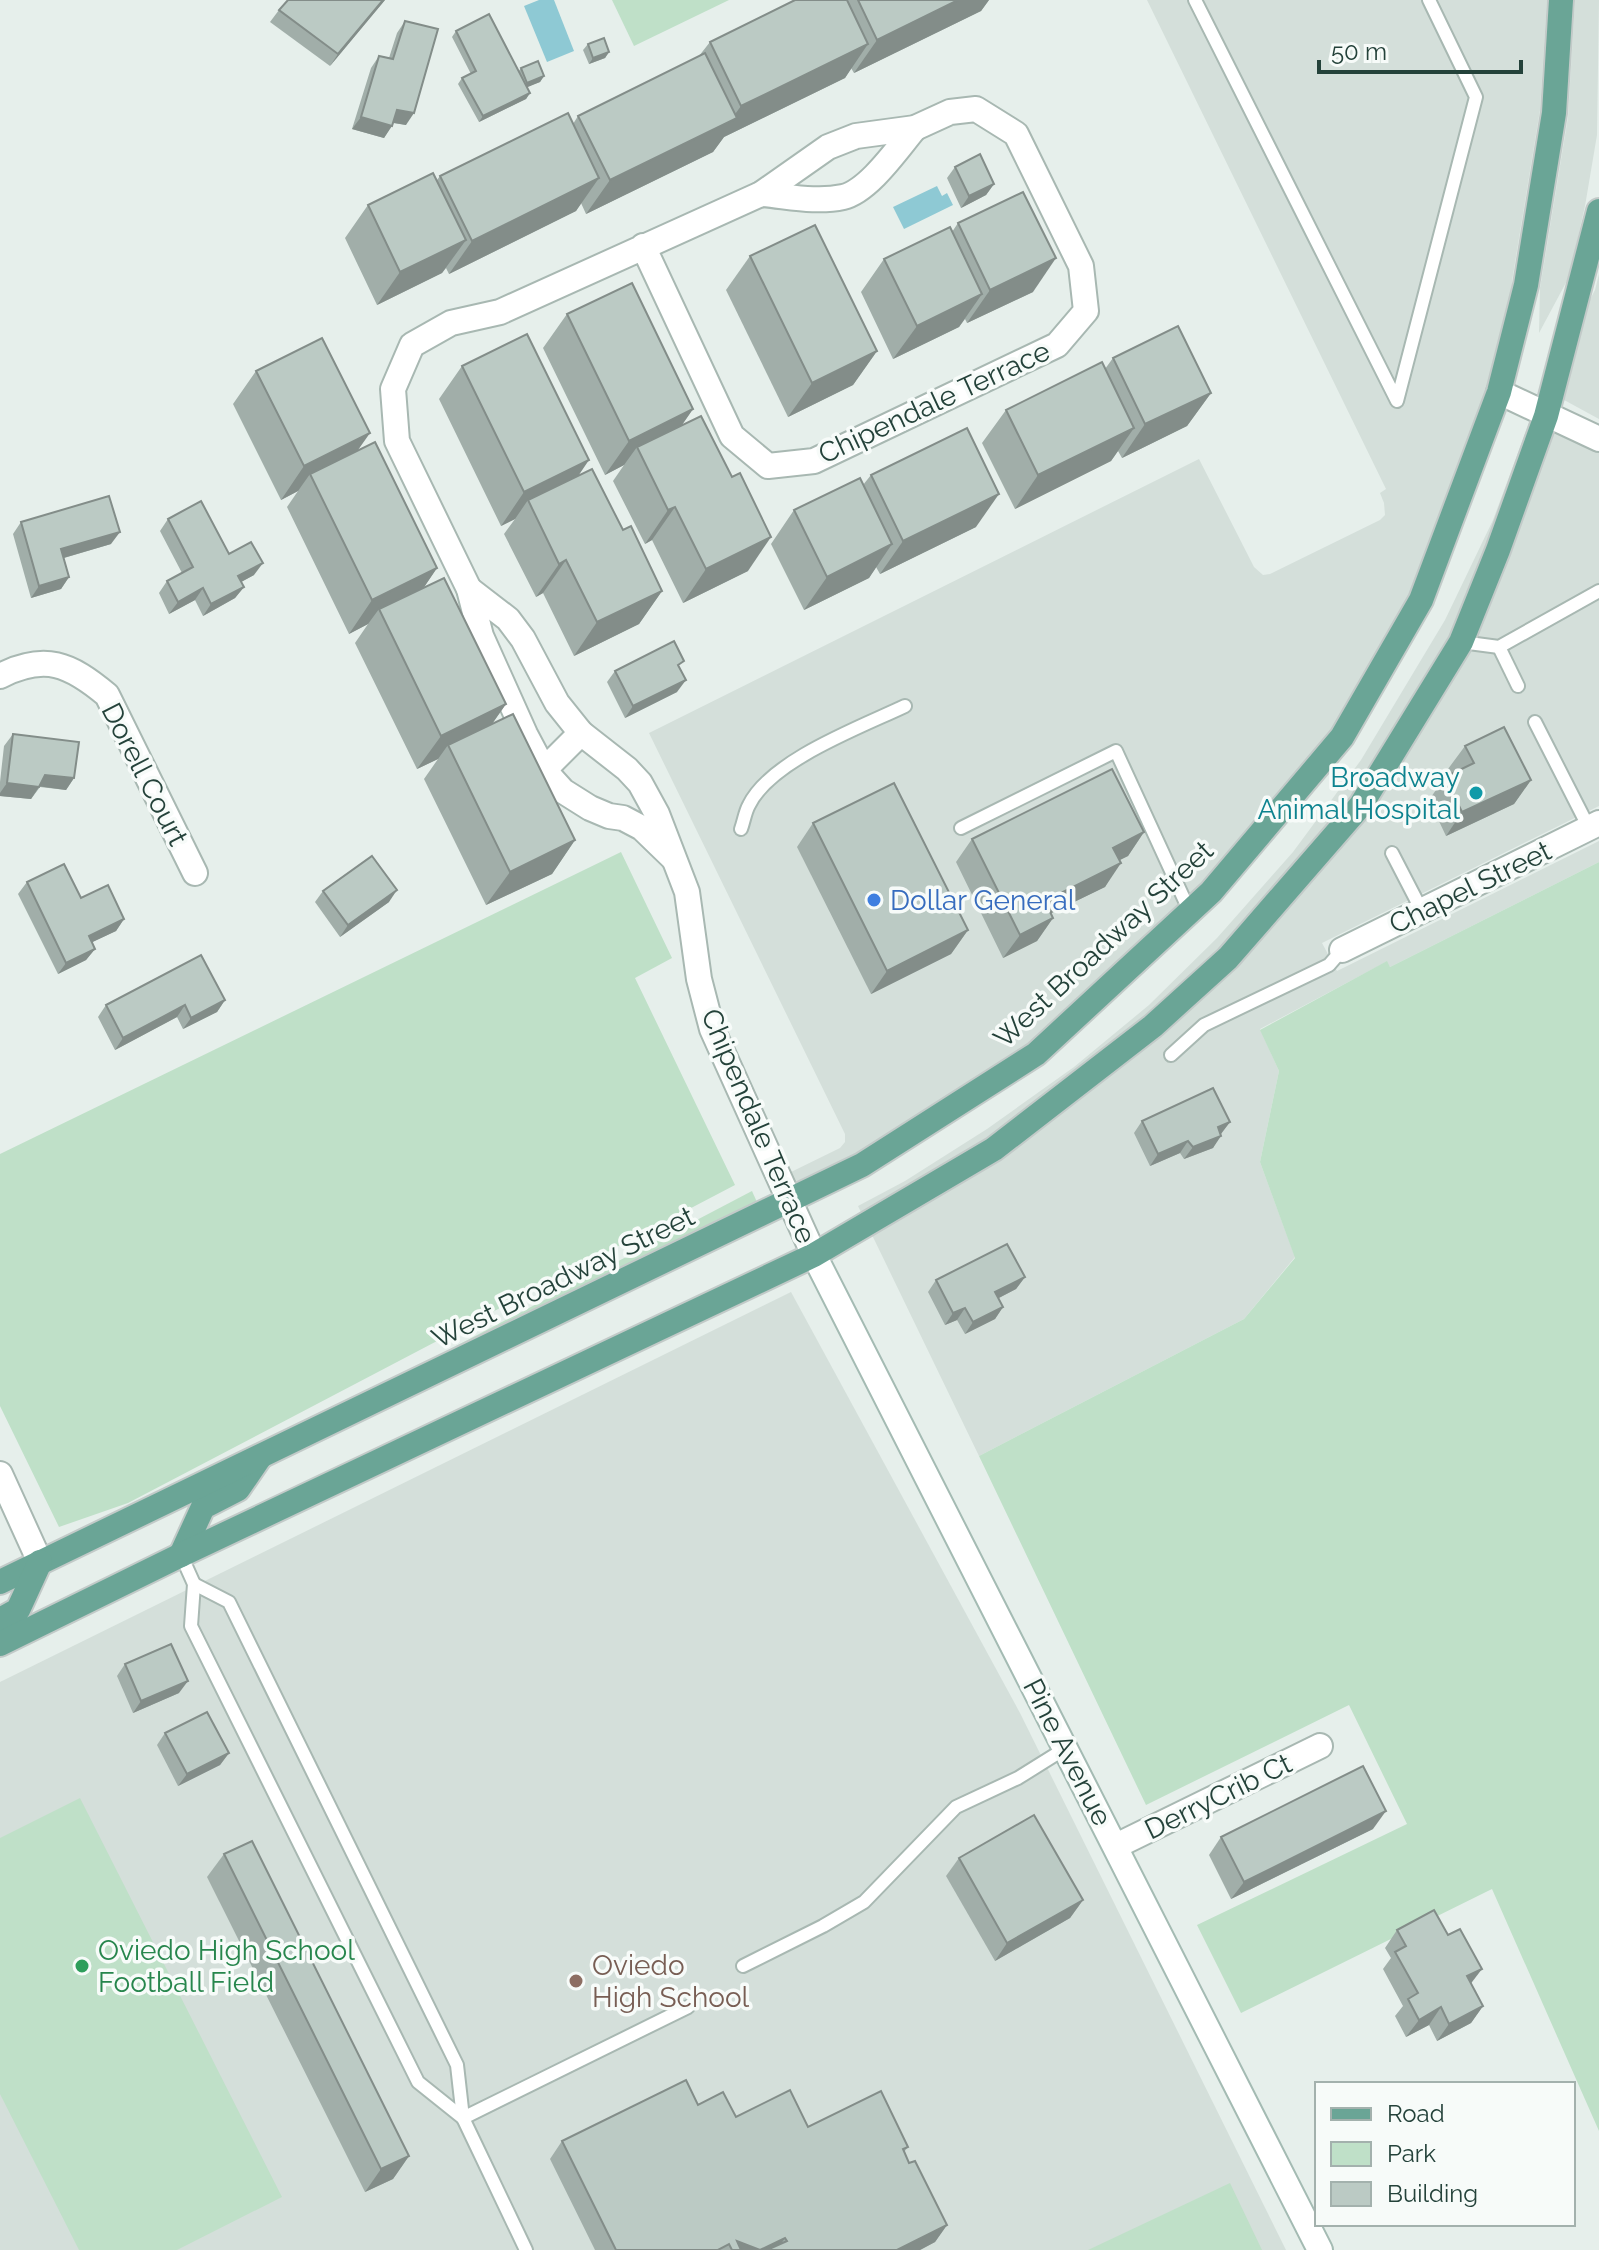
<svg xmlns="http://www.w3.org/2000/svg" width="1599" height="2250" viewBox="0 0 1599 2250" font-family="Raleway,sans-serif">
<style>
.built{fill:#d4dfda}
.green{fill:#bfe0c8}
.water{fill:#8ec9d4}
.lines{fill:none;stroke-linecap:round;stroke-linejoin:round}
.lane-casing{stroke:#a8b8b2;stroke-width:16}
.street-casing{stroke:#a8b8b2;stroke-width:28}
.secondary-casing{stroke:#a4bbb3;stroke-width:28}
.primary-casing{stroke:#c2cac8;stroke-width:28}
.lane{stroke:#fff;stroke-width:12}
.street{stroke:#fff;stroke-width:24}
.secondary{stroke:#fff;stroke-width:24}
.primary{stroke:#6aa596;stroke-width:24}
.wall{fill:#a1aea9}
.shaded-wall{fill:#838d89}
.building{fill:#bbcac4;stroke:#838d89;stroke-width:2}
.culture-dot{fill:#0f9aa8;stroke:#f7fbf9;stroke-width:3}
.shop-dot{fill:#3f7fe0;stroke:#f7fbf9;stroke-width:3}
.leisure-dot{fill:#2e9e5b;stroke:#f7fbf9;stroke-width:3}
.education-dot{fill:#8d6e63;stroke:#f7fbf9;stroke-width:3}
.labels{text-anchor:middle;stroke-width:7;stroke-linejoin:round;paint-order:stroke}
.street-label{font-size:28px;fill:#24423a;stroke:#f7fbf9}
.culture-label{font-size:28px;fill:#0d838f;stroke:#f7fbf9;text-anchor:end}
.shop-label{font-size:28px;fill:#366cbe;stroke:#f7fbf9;text-anchor:start}
.leisure-label{font-size:28px;fill:#27864d;stroke:#f7fbf9;text-anchor:start}
.education-label{font-size:28px;fill:#785e54;stroke:#f7fbf9;text-anchor:start}
</style>
<rect width="100%" height="100%" fill="#e6efeb"/>
<g class="built">
<polygon points="1147,0 1547,0 1540,110 1512,281 1510,389 1383,668 1130,981 803,1199 791,1172 840,1148 845,1142 845,1134 649,733 1199,459 1254,567 1263,575 1270,574 1380,520 1385,515 1384,503 1380,493 1386,489"/>
<polygon points="1575,0 1599,0 1597,135 1585,206 1569,277 1539,333 1540,288 1568,117"/>
<polygon points="1599,274 1599,419 1544,389 1595,290"/>
<polygon points="1532,415 1599,451 1599,806 1322,943 1337,971 1599,841 1599,862 1390,967 1386,962 1260,1029 1279,1071 1260,1162 1295,1257 1244,1319 979,1456 858,1206 905,1181 987,1129 1074,1067 1149,1005 1217,938 1293,852 1361,760 1445,620 1493,520"/>
<polygon points="791,1292 1020,1713 1286,2250 0,2250 0,1682"/>
</g>
<g class="green">
<polygon points="612,0 729,0 634,46"/>
<polygon points="621,852 672,958 635,978 735,1185 128,1503 59,1527 0,1406 0,1154"/>
<polygon points="1599,862 1599,2131 1492,1889 1241,2013 1197,1925 1407,1824 1349,1705 1146,1805 979,1456 1244,1319 1295,1258 1260,1162 1279,1071 1260,1030 1387,961 1390,967"/>
<polygon points="752,1191 764,1218 134,1515"/>
<polygon points="80,1798 282,2197 177,2250 79,2250 0,2094 0,1838"/>
<polygon points="1230,2183 1262,2250 1088,2250"/>
</g>
<g class="water">
<polygon points="539,0 554,0 574,51 547,62 524,6"/>
<polygon points="937,186 942,196 947,193 953,205 904,229 893,207"/>
</g>
<g class="lines">
<defs>
<g id="lane">
<polyline points="1195,0 1397,401 1476,97 1429,0"/>
<polyline points="1461,642 1499,647 1599,591"/>
<polyline points="1499,647 1518,686"/>
<polyline points="1535,722 1589,828"/>
<polyline points="961,828 1116,751 1190,912"/>
<path d="M741,829c3,-8 4,-17 8,-24 22,-45 112,-78 156,-99"/>
<polyline points="1392,853 1422,911"/>
<polyline points="1171,1055 1204,1025 1329,965 1342,950"/>
<polyline points="181,1555 194,1584 191,1626 418,2082 463,2118"/>
<polyline points="194,1584 229,1602 457,2065 463,2118 526,2250"/>
<polyline points="743,1966 823,1926 864,1902 956,1807 1018,1778 1066,1748"/>
<polyline points="463,2118 688,2007"/>
</g>
<g id="street">
<path d="M761,194c26,2 55,9 82,3 26,-6 55,-49 72,-69"/>
<polyline points="643,246 732,436 768,466 814,461 1057,345 1086,311 1081,266 1016,134 976,109 950,112 915,128 856,136 828,147 761,194 500,312 451,323 412,345 393,389 397,441 469,589 481,636 525,734 544,770 563,791 590,808 609,816 623,818 642,828 672,857"/>
<polyline points="1499,392 1599,439"/>
<polyline points="469,589 508,619 523,639 557,703 581,733 627,769 640,783 657,814 687,892 699,979 712,1029 814,1255"/>
<path d="M0,676c45,-23 70,-12 107,19l88,178"/>
<polyline points="544,770 581,733"/>
<polyline points="1342,950 1599,823"/>
<polyline points="0,1474 40,1562"/>
<polyline points="1116,1846 1320,1746"/>
</g>
<polyline id="secondary" points="814,1255 1320,2250"/>
<g id="primary">
<polyline points="181,1555 203,1507 238,1489 260,1457"/>
<polyline points="0,1582 862,1165 1036,1054 1211,892 1342,737 1421,600 1499,392 1526,285 1554,113 1561,0"/>
<polyline points="0,1620 18,1610 40,1562"/>
<polyline points="0,1644 181,1555 814,1255 994,1149 1153,1026 1228,958 1361,805 1461,642 1498,550 1546,416 1599,211"/>
</g>
</defs>
<use href="#lane" class="lane-casing"/>
<use href="#street" class="street-casing"/>
<use href="#secondary" class="secondary-casing"/>
<use href="#primary" class="primary-casing"/>
<use href="#lane" class="lane"/>
<use href="#street" class="street"/>
<use href="#secondary" class="secondary"/>
<use href="#primary" class="primary"/>
</g>
<g class="wall">
<polygon points="385,0 330,66 270,22 279,10"/>
<polygon points="795,0 989,0 981,11 854,73 851,68 845,78 724,137 713,152 586,214 581,203 576,211 449,274 446,268 442,273 377,305 345,238 368,205 437,180 440,176 573,124 578,116 699,56 710,42"/>
<polygon points="405,21 406,125 393,123 384,138 352,129 371,68 379,56 389,58 397,33"/>
<polygon points="456,31 518,72 521,68 544,76 540,82 526,87 530,93 526,99 479,122 458,84 462,78 471,74 452,37"/>
<polygon points="588,44 609,52 605,58 589,64 583,50"/>
<polygon points="955,167 994,184 986,195 961,208 947,178"/>
<polygon points="958,223 1033,292 967,323 965,319 959,327 893,359 861,292 884,259 952,232"/>
<polygon points="750,256 877,351 853,385 788,417 726,290"/>
<polygon points="567,314 693,409 682,425 748,571 683,603 652,540 645,544 613,481 624,465 605,475 543,348"/>
<polygon points="1113,358 1211,393 1187,426 1122,458 1118,451 1111,461 1015,509 982,443 1006,410 1105,369"/>
<polygon points="462,366 579,475 623,530 662,591 639,624 574,656 543,593 536,597 504,534 515,519 501,526 439,399"/>
<polygon points="256,371 358,451 437,568 424,587 506,704 492,724 575,840 552,874 486,905 424,779 438,759 417,769 355,643 368,624 349,634 287,507 298,491 281,500 233,404"/>
<polygon points="871,475 976,527 880,574 876,567 869,578 804,610 771,544 794,510 863,485"/>
<polygon points="168,519 229,554 254,575 241,582 244,587 235,598 203,616 195,600 169,614 159,593 167,581 182,573 160,531"/>
<polygon points="21,522 111,544 64,558 69,577 61,589 31,598 13,534"/>
<polygon points="680,668 677,692 625,718 607,682 615,671"/>
<polygon points="13,734 74,778 66,790 40,787 31,799 0,796 0,782 4,746"/>
<polygon points="1465,746 1531,780 1514,804 1446,836 1429,800 1445,777 1451,774 1448,769"/>
<polygon points="813,823 968,930 951,954 871,994 797,847"/>
<polygon points="1144,832 1128,856 1120,860 1105,887 1051,913 1053,918 1037,941 1003,958 956,862 972,839"/>
<polygon points="27,882 81,898 124,919 116,931 92,942 95,949 86,960 58,974 18,894"/>
<polygon points="323,891 389,902 340,937 315,902"/>
<polygon points="225,1000 217,1012 183,1029 177,1017 115,1050 98,1017 106,1005"/>
<polygon points="1142,1121 1230,1122 1220,1134 1213,1148 1184,1159 1180,1153 1150,1166 1134,1133"/>
<polygon points="1025,1277 1016,1289 999,1298 1003,1307 995,1319 965,1334 957,1320 945,1325 928,1292 936,1280"/>
<polygon points="125,1664 179,1693 133,1713 117,1676"/>
<polygon points="165,1733 229,1753 220,1765 178,1786 157,1745"/>
<polygon points="1373,1829 1231,1899 1209,1855 1221,1837"/>
<polygon points="224,1854 409,2156 393,2179 365,2192 207,1877"/>
<polygon points="959,1858 1083,1900 1070,1918 995,1961 946,1876"/>
<polygon points="1397,1930 1471,1984 1483,2006 1471,2023 1437,2041 1429,2025 1406,2037 1395,2016 1403,2006 1383,1969 1391,1958 1385,1948"/>
<polygon points="698,2105 736,2117 808,2127 908,2147 904,2152 909,2163 947,2225 935,2242 920,2250 595,2250 550,2159 562,2141"/>
</g>
<g class="shaded-wall">
<polygon points="383,0 385,0 330,66 338,54"/>
<polygon points="958,0 989,0 981,11 854,73 877,40"/>
<polygon points="868,44 845,78 724,137 713,152 586,214 610,180 730,121 741,106"/>
<polygon points="609,52 605,58 589,64 593,58"/>
<polygon points="544,76 540,82 523,89 527,83"/>
<polygon points="530,93 526,99 479,122 483,116"/>
<polygon points="397,110 414,113 406,125 389,122"/>
<polygon points="361,117 392,126 384,138 352,129"/>
<polygon points="599,178 576,211 449,274 472,241"/>
<polygon points="994,184 986,195 961,208 969,196"/>
<polygon points="466,240 442,273 377,305 400,272"/>
<polygon points="1056,258 1033,292 967,323 990,290"/>
<polygon points="982,294 959,327 893,359 917,326"/>
<polygon points="877,351 853,385 788,417 812,383"/>
<polygon points="1211,393 1187,426 1122,458 1145,424"/>
<polygon points="693,409 670,442 637,447 624,465 605,475 629,441"/>
<polygon points="1134,428 1111,461 1015,509 1038,475"/>
<polygon points="370,433 346,467 310,474 298,491 281,500 304,466"/>
<polygon points="589,460 566,494 528,500 515,519 501,526 524,492"/>
<polygon points="999,494 976,527 880,574 903,541"/>
<polygon points="675,507 652,540 645,544 668,510"/>
<polygon points="120,532 111,544 53,561 61,549"/>
<polygon points="771,537 748,571 683,603 706,569"/>
<polygon points="892,544 869,578 804,610 827,577"/>
<polygon points="566,560 543,593 536,597 559,564"/>
<polygon points="263,563 254,575 230,588 238,576"/>
<polygon points="437,568 414,602 379,609 368,624 349,634 372,600"/>
<polygon points="69,577 61,589 31,598 39,586"/>
<polygon points="244,587 235,598 203,616 211,604"/>
<polygon points="203,588 195,600 169,614 178,602"/>
<polygon points="662,591 639,624 574,656 597,622"/>
<polygon points="686,680 677,692 625,718 633,706"/>
<polygon points="506,704 482,738 448,745 438,759 417,769 441,736"/>
<polygon points="45,775 74,778 66,790 37,786"/>
<polygon points="1531,780 1514,804 1446,836 1462,812"/>
<polygon points="7,783 39,787 31,799 0,796 0,793"/>
<polygon points="1144,832 1128,856 1097,871 1113,848"/>
<polygon points="575,840 552,874 486,905 510,872"/>
<polygon points="1121,863 1105,887 1029,924 1045,901"/>
<polygon points="397,890 389,902 340,937 348,925"/>
<polygon points="1053,918 1037,941 1003,958 1020,935"/>
<polygon points="124,919 116,931 80,948 89,936"/>
<polygon points="968,930 951,954 871,994 887,971"/>
<polygon points="95,949 86,960 58,974 66,963"/>
<polygon points="225,1000 217,1012 183,1029 191,1018"/>
<polygon points="185,1005 177,1017 115,1050 123,1038"/>
<polygon points="1230,1122 1221,1134 1209,1139 1218,1127"/>
<polygon points="1221,1136 1213,1148 1184,1159 1193,1147"/>
<polygon points="1188,1141 1180,1153 1150,1166 1158,1154"/>
<polygon points="1025,1277 1016,1289 987,1304 995,1292"/>
<polygon points="1003,1307 995,1319 965,1334 973,1322"/>
<polygon points="965,1308 957,1320 945,1325 953,1313"/>
<polygon points="188,1681 179,1693 133,1713 141,1701"/>
<polygon points="229,1753 220,1765 178,1786 187,1774"/>
<polygon points="1386,1811 1373,1829 1231,1899 1244,1882"/>
<polygon points="1083,1900 1070,1918 995,1961 1007,1943"/>
<polygon points="1482,1969 1469,1986 1467,1976"/>
<polygon points="1483,2006 1471,2023 1437,2041 1449,2024"/>
<polygon points="1441,2007 1429,2025 1406,2037 1419,2020"/>
<polygon points="409,2156 393,2179 365,2192 381,2169"/>
<polygon points="947,2225 935,2242 920,2250 897,2250"/>
<polygon points="785,2238 777,2250 732,2250 737,2241"/>
</g>
<g class="building">
<polygon points="288,0 383,0 338,54 279,10"/>
<polygon points="795,0 847,0 868,44 741,106 710,42"/>
<polygon points="858,0 958,0 877,40"/>
<polygon points="489,14 530,93 483,116 462,78 476,71 456,31"/>
<polygon points="405,21 438,29 414,113 397,110 392,126 361,117 379,56 393,59"/>
<polygon points="604,38 609,52 593,58 588,44"/>
<polygon points="705,53 737,118 610,180 578,116"/>
<polygon points="538,61 544,76 527,83 521,68"/>
<polygon points="568,113 599,178 472,241 440,176"/>
<polygon points="980,154 994,184 969,196 955,167"/>
<polygon points="433,173 466,240 400,272 368,205"/>
<polygon points="1023,192 1056,258 990,290 958,223"/>
<polygon points="815,225 877,351 812,383 750,256"/>
<polygon points="950,227 982,294 917,326 884,259"/>
<polygon points="632,283 693,409 629,441 567,314"/>
<polygon points="1178,326 1211,393 1145,424 1113,358"/>
<polygon points="527,334 589,460 524,492 462,366"/>
<polygon points="322,338 370,433 304,466 256,371"/>
<polygon points="1102,362 1134,428 1038,475 1006,410"/>
<polygon points="701,416 732,477 740,473 771,537 706,569 675,507 668,510 637,447"/>
<polygon points="967,428 999,494 903,541 871,475"/>
<polygon points="375,442 437,568 372,600 310,474"/>
<polygon points="592,469 623,530 631,526 662,591 597,622 566,560 559,564 528,500"/>
<polygon points="860,478 892,544 827,577 794,510"/>
<polygon points="109,496 120,532 61,549 69,577 39,586 21,522"/>
<polygon points="201,501 229,554 251,542 263,563 238,576 244,587 211,604 203,588 178,602 167,581 193,567 168,519"/>
<polygon points="444,578 506,704 441,736 379,609"/>
<polygon points="674,641 684,661 678,665 686,680 633,706 615,671"/>
<polygon points="513,714 575,840 510,872 448,745"/>
<polygon points="1504,727 1531,780 1462,812 1445,777 1474,763 1465,746"/>
<polygon points="13,734 79,742 74,778 45,775 39,787 7,783"/>
<polygon points="1112,769 1144,832 1113,848 1121,863 1045,901 1053,918 1020,935 972,839"/>
<polygon points="894,783 968,930 887,971 813,823"/>
<polygon points="372,856 397,890 348,925 323,891"/>
<polygon points="64,864 81,898 108,885 124,919 89,936 95,949 66,963 27,882"/>
<polygon points="201,955 225,1000 191,1018 185,1005 123,1038 106,1005"/>
<polygon points="1213,1088 1230,1122 1218,1127 1221,1136 1193,1147 1188,1141 1158,1154 1142,1121"/>
<polygon points="1007,1244 1025,1277 995,1292 1003,1307 973,1322 965,1308 953,1313 936,1280"/>
<polygon points="171,1644 188,1681 141,1701 125,1664"/>
<polygon points="207,1712 229,1753 187,1774 165,1733"/>
<polygon points="1363,1766 1386,1811 1244,1882 1221,1837"/>
<polygon points="1034,1815 1083,1900 1007,1943 959,1858"/>
<polygon points="252,1841 409,2156 381,2169 224,1854"/>
<polygon points="1434,1910 1448,1935 1460,1929 1482,1969 1467,1976 1483,2006 1449,2024 1441,2007 1419,2020 1408,1999 1418,1993 1395,1952 1406,1946 1397,1930"/>
<polygon points="686,2080 698,2105 723,2092 736,2117 790,2090 808,2127 881,2091 908,2147 903,2149 909,2163 915,2161 947,2225 897,2250 767,2250 787,2241 785,2238 760,2250 737,2241 741,2250 732,2250 729,2244 718,2250 616,2250 562,2141"/>
</g>
<circle class="culture-dot" cx="1476" cy="793" r="8"/>
<circle class="shop-dot" cx="874" cy="900" r="8"/>
<circle class="leisure-dot" cx="82" cy="1966" r="8"/>
<circle class="education-dot" cx="576" cy="1981" r="8"/>
<g class="labels">
<g class="street-label">
<text transform="translate(934 402) rotate(-25)" y="10">Chipendale Terrace</text>
<text transform="translate(145 774) rotate(63)" y="10">Dorell Court</text>
<text transform="translate(1470 887) rotate(-26)" y="10">Chapel Street</text>
<text transform="translate(1103 944) rotate(-43)" y="10">West Broadway Street</text>
<text transform="translate(759 1126) rotate(67)" y="10">Chipendale Terrace</text>
<text transform="translate(563 1277) rotate(-26)" y="10">West Broadway Street</text>
<text transform="translate(1068 1752) rotate(63)" y="10">Pine Avenue</text>
<text transform="translate(1218 1796) rotate(-26)" y="10">DerryCrib Ct</text>
</g>
<g class="culture-label">
<text x="1460" y="787">Broadway<tspan x="1460" dy="32">Animal Hospital</tspan></text>
</g>
<g class="shop-label">
<text x="890" y="910">Dollar General</text>
</g>
<g class="leisure-label">
<text x="98" y="1960">Oviedo High School<tspan x="98" dy="32">Football Field</tspan></text>
</g>
<g class="education-label">
<text x="592" y="1975">Oviedo<tspan x="592" dy="32">High School</tspan></text>
</g>
</g>
<rect x="1315" y="2082" width="260" height="144" fill="#f7fbf9" stroke="#a3b1ad" stroke-width="2"/>
<rect x="1331" y="2108" width="40" height="12" fill="#6aa596" stroke="#a3b1ad" stroke-width="2"/>
<text x="1387" y="2122" font-size="24" fill="#24423a">Road</text>
<rect x="1331" y="2142" width="40" height="24" fill="#bfe0c8" stroke="#a3b1ad" stroke-width="2"/>
<text x="1387" y="2162" font-size="24" fill="#24423a">Park</text>
<rect x="1331" y="2182" width="40" height="24" fill="#bbcac4" stroke="#a3b1ad" stroke-width="2"/>
<text x="1387" y="2202" font-size="24" fill="#24423a">Building</text>
<path d="M1319 60v12h202v-12" fill="none" stroke="#24423a" stroke-width="4"/>
<text x="1331" y="60" font-size="24" fill="#24423a" stroke="#f7fbf9" stroke-width="6" paint-order="stroke">50 m</text>
</svg>
